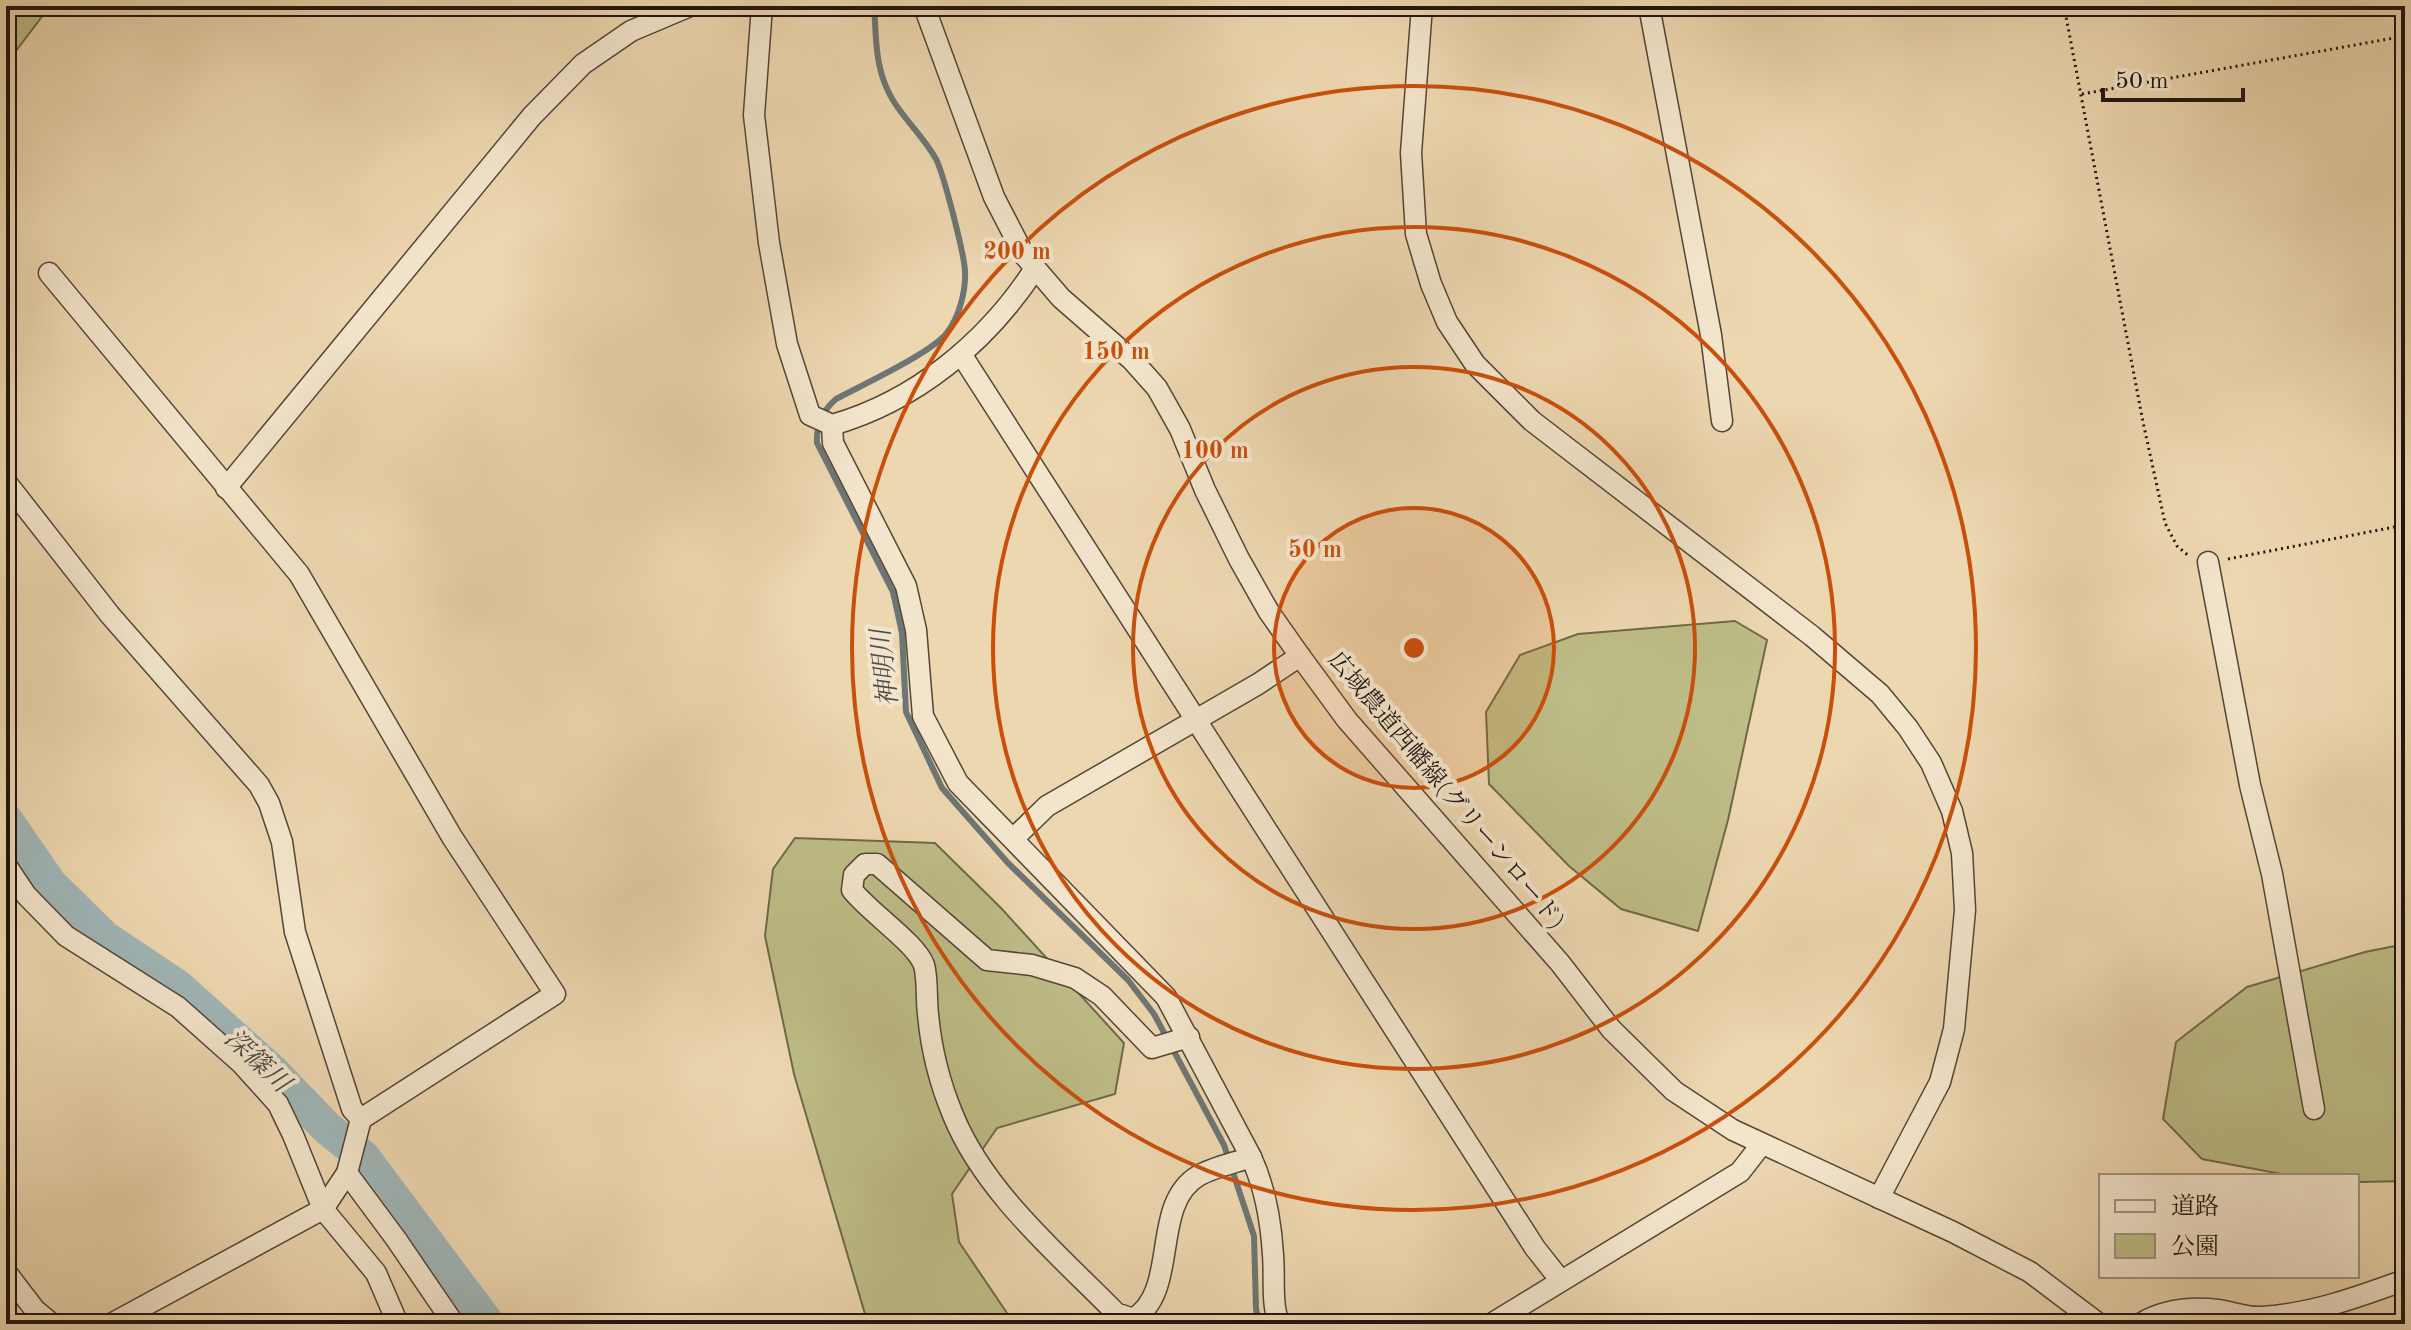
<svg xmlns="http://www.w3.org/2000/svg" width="2411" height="1330" viewBox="0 0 2411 1330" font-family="'Old Standard TT','Noto Serif JP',serif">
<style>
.green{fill:#bebd87;stroke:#6f694b;stroke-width:2}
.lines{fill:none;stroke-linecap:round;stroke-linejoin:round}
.stream{stroke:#6d7674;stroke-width:6}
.river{stroke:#a0b6b8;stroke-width:34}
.minor-casing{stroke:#534637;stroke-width:23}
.path{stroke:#20150f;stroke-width:3;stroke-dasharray:2 4;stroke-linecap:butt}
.minor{stroke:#f3e5cc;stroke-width:20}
.ring{fill:none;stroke:#ca4f0c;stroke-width:4}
.labels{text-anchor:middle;stroke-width:8;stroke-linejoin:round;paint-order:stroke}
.street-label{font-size:24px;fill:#20150f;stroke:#f3e5cc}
.water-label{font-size:26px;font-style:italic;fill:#4d4d4a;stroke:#f3e5cc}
.centre{fill:#ca4f0c;stroke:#f3e5cc;stroke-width:4}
.ring-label{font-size:24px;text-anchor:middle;font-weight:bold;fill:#ca4f0c;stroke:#f3e5cc;stroke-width:8;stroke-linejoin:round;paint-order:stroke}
</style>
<rect width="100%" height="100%" fill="#edd7b0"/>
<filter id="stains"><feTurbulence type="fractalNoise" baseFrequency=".0025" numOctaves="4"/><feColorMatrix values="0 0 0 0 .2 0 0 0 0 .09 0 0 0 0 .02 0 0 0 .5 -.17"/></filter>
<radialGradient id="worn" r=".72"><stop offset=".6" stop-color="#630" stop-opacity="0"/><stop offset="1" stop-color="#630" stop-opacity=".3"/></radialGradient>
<g class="green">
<polygon points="6,6 50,6 6,64"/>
<polygon points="1735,621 1767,640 1728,820 1698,931 1621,909 1569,866 1489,784 1486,712 1520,655 1578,634"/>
<polygon points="795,838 935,843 1001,908 1124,1043 1115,1094 997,1128 952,1194 959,1242 1009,1316 1034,1324 868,1324 794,1074 765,936 773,869"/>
<polygon points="2405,944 2405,1181 2360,1182 2357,1182 2357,1176 2292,1176 2202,1159 2163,1119 2176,1042 2247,987 2365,952"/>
</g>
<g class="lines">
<path class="stream" d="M874,6c2,26 1,53 11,78 11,29 36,48 51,75 8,16 28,94 29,112 1,20 -6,47 -19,63 -17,20 -84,51 -110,65 -13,11 -20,27 -19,44l76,149 9,41 4,79 36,76 66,75 120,117 26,34 70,131 30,91 2,73 3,15"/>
<polyline class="river" points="6,820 50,884 104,937 177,986 273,1072 327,1128 363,1157 488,1324"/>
<defs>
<g id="minor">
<path d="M762,6l-8,109 15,128 18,101 23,71 22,10c84,-24 155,-83 202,-155"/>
<polyline points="924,6 994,197 1024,255 1061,298 1132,360 1157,388 1180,429 1205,490 1239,559 1269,612 1300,656 1347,720 1560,963 1611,1029 1674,1091 1733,1130 1953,1232 2030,1272 2099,1324"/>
<polyline points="1422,6 1411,153 1416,234 1431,284 1447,322 1475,364 1532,421 1812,636 1880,694 1908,728 1931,763 1952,811 1962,853 1965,910 1954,1029 1940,1082 1879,1198"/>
<polyline points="1649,6 1711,335 1722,421"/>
<polyline points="49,273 299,574 452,837 555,994 361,1119 347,1173 323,1209 111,1324"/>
<polyline points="961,354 1535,1248 1561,1281"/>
<path d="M832,425l1,18 73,143 10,44 7,86 35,67 208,214 85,160c14,30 20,65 22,98 2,23 -2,47 6,69"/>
<polyline points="6,482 110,615 259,785 269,803 282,842 295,932 352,1109 361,1119"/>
<polyline points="226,488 532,116 583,64 631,31 690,6"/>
<polyline points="2208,562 2250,785 2272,874 2314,1109"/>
<polyline points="1013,839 1047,806 1258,684 1300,656"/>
<polyline points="6,865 26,895 66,936 178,1007 242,1064 278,1104 293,1135 323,1209 376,1273 398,1324"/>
<path d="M1189,1037l-37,11 -50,-52 -27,-18 -43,-13 -45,-5 -110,-96h-12l-11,11 -2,15c17,22 64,53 72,75 4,14 2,34 4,49 3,34 12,70 25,101 31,77 106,140 163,198l17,6c47,-28 17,-114 65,-143 15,-9 37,-13 53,-19"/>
<polyline points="347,1173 396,1239 454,1324"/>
<polyline points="6,1272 35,1310 52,1324"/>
<polyline points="1491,1324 1740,1172 1761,1145"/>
<path d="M2140,1324c23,-14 52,-17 78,-14 14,2 29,8 43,7 51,-3 97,-20 144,-37"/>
</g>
</defs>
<use href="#minor" class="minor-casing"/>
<g class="path">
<polyline points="2064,6 2143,422 2165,523 2177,546 2190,557"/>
<polyline points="2082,94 2405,36"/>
<polyline points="2228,559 2405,525"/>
</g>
<use href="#minor" class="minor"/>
</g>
<circle cx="1414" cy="648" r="140" fill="#ca4f0c" fill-opacity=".12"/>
<g class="ring">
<circle cx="1414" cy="648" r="140"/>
<circle cx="1414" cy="648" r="281"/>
<circle cx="1414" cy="648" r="421"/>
<circle cx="1414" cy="648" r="562"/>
</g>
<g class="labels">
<g class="street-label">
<text transform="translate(1447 790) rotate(50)" y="8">広域農道西幡線(グリーンロード)</text>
</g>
<g class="water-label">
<text transform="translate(884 668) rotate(-96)" y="9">神明川</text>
<text transform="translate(258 1060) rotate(43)" y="9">深篠川</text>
</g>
</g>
<circle cx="1414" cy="648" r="12" class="centre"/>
<g class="ring-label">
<text x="1017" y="259">200 m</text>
<text x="1116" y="359">150 m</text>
<text x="1215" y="458">100 m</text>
<text x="1315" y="557">50 m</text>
</g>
<rect width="2411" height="1330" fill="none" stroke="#edd7b0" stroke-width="32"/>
<rect x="8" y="8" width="2395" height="1314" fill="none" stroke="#20150f" stroke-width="4"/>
<rect x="16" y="16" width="2379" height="1298" fill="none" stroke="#20150f" stroke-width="2"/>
<rect x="2099" y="1174" width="260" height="104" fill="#f3e5cc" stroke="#9f9280" stroke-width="2"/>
<rect x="2115" y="1200" width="40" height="12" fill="#f3e5cc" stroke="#9f9280" stroke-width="2"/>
<text x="2171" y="1214" font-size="24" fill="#20150f">道路</text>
<rect x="2115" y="1234" width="40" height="24" fill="#bebd87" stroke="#9f9280" stroke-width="2"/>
<text x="2171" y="1254" font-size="24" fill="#20150f">公園</text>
<path d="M2103 88v12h140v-12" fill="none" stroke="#20150f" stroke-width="4"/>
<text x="2115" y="88" font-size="24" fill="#20150f" stroke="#f3e5cc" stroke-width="6" paint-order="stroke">50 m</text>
<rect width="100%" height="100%" filter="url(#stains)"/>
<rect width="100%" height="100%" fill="url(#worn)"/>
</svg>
